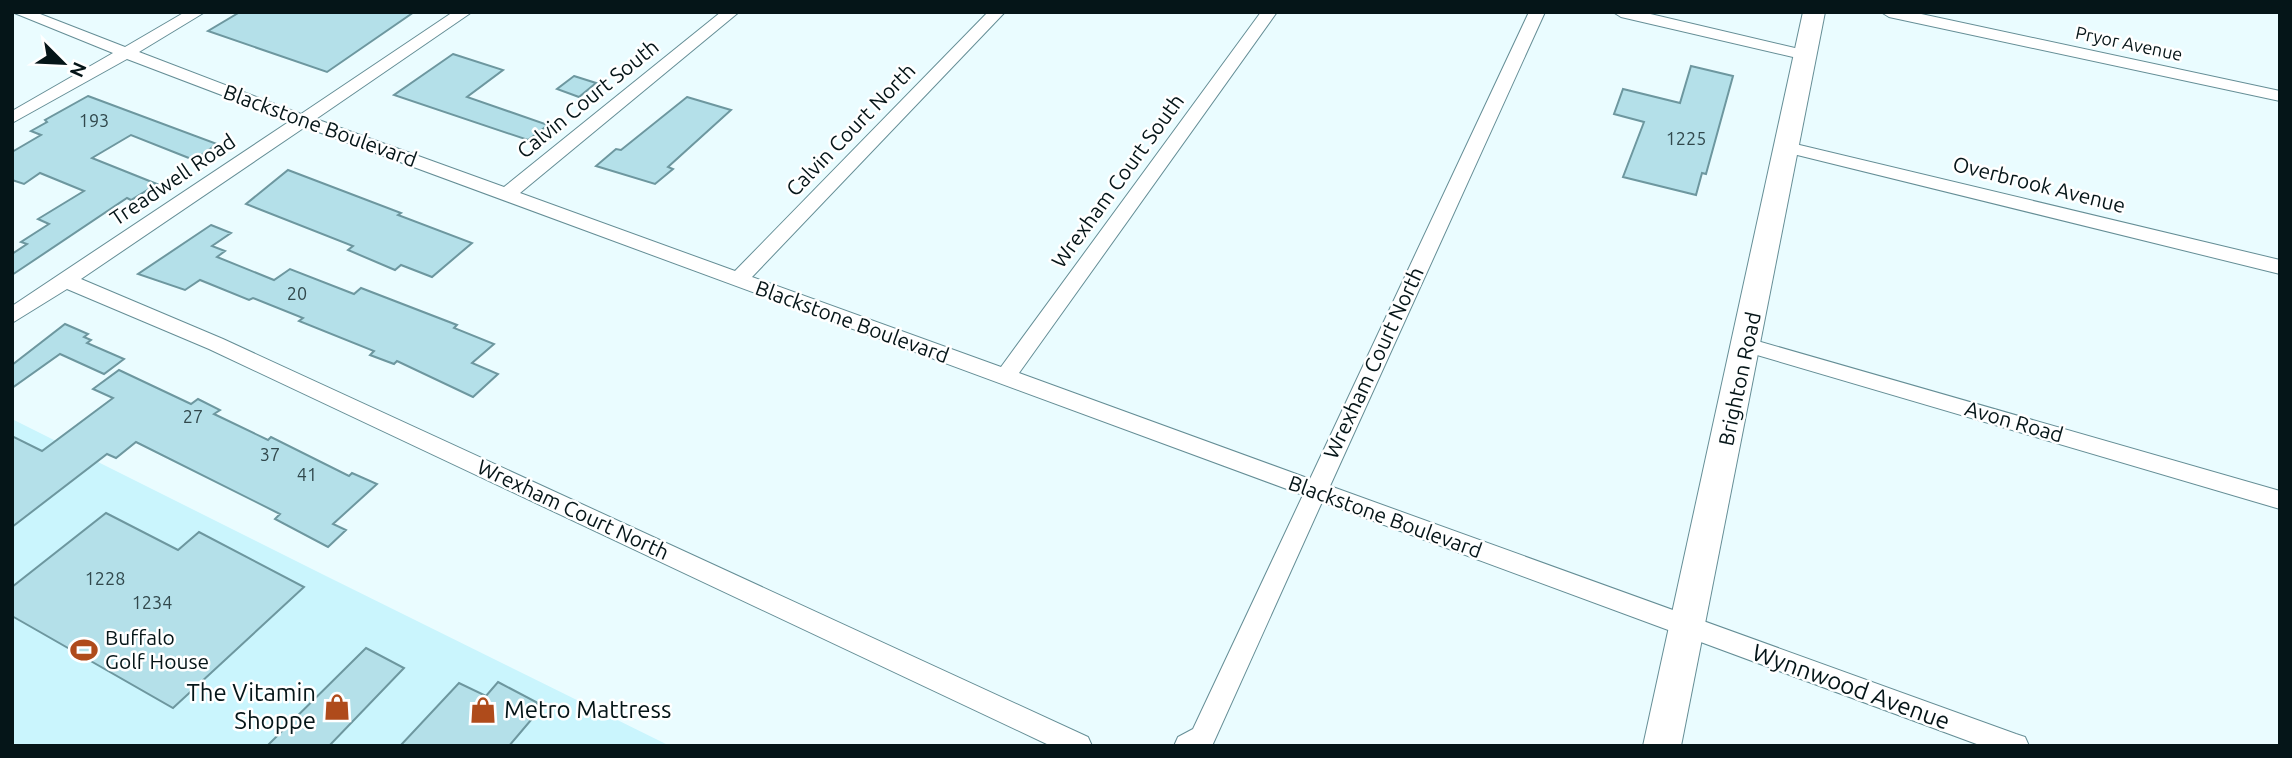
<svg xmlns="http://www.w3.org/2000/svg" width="2292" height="758" viewBox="0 0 2292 758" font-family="Ubuntu,sans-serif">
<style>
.built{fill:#caf5fd}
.building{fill:#b4e0e9;stroke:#6d979f;stroke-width:2}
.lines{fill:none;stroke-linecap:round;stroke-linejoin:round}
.street-casing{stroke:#658e96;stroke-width:2}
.secondary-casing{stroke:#658e96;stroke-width:2}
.street{fill:#fff;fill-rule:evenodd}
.secondary{fill:#fff;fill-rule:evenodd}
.labels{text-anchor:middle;stroke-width:5;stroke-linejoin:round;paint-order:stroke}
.far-street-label{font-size:18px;fill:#051518;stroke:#fff}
.number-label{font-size:18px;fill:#31484c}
.street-label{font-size:21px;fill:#051518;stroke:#fff}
.poi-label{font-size:21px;fill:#051518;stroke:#fff;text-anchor:start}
.near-street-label{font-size:24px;fill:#051518;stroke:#fff}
.near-poi-label{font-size:24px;fill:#051518;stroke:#fff;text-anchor:end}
</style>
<rect width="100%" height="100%" fill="#eafcff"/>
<polygon class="built" points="12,419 322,574 670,746 18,746 12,742"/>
<g class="building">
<polygon points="240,12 414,12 327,72 208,31"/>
<polygon points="453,54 503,70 467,97 548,125 528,140 394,95"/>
<polygon points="1691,66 1733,76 1706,174 1702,173 1696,195 1623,177 1644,122 1614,114 1623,89 1680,103"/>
<polygon points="574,76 596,83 579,97 557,89"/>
<polygon points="88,96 217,144 194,160 131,135 92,158 157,184 131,200 127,198 12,275 12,254 27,244 21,242 49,224 38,219 84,191 40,173 24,184 12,180 12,152 41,135 31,131 47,122 45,120"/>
<polygon points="687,97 731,110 668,167 673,169 655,184 596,166 616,149 621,150"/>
<polygon points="288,170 401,213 398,215 472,243 432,277 401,265 395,270 348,250 353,246 246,204"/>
<polygon points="211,225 231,233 212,246 225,251 217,257 274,280 290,269 354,294 361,288 457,325 454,328 494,344 472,363 498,374 473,397 397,361 394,364 370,355 374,351 299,321 303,318 253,298 249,300 200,280 185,290 138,274"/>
<polygon points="65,324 88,334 84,337 91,340 87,343 124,359 104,374 60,354 12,388 12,365"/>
<polygon points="119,370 191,404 198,399 220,410 214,414 268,440 271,437 349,476 352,473 377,484 333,524 346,530 328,547 275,519 280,514 136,442 116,458 107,454 12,527 12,436 42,451 113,398 93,389"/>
<polygon points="106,513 178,550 199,532 304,587 173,708 12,616 12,587"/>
<polygon points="366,648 404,668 329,746 267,746"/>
<polygon points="498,682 538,703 525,717 531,720 509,746 400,746 459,683 486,696"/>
</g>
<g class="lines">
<defs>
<g id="street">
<polygon points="12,12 35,12 125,47 185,12 205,12 139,52 301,114 453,12 472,12 316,119 504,187 721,12 739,12 520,193 735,271 988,12 1005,12 752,277 1001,367 1261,12 1277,12 1019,373 1310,479 1529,12 1545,12 1330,486 2016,734 2025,737 2029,746 1982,746 1322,502 1212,746 1174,746 1178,737 1193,729 1303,495 305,127 81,279 223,339 1088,737 1092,746 1051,746 209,349 67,289 12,323 12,306 290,121 127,59 12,123 12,111 113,53"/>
<polygon points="1613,12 1642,12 1812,52 1814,55 1806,60 1621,17"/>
<polygon points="1881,12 1912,12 2280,91 2280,101 1889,17"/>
<polygon points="1787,142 2280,260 2280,274 1781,151 1778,147 1781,143"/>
<polygon points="1747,338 2280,491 2280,509 1740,350 1737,345 1740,340"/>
</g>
<polygon id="secondary" points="1803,12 1825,12 1681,746 1643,746"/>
</defs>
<use href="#street" class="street-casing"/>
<use href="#secondary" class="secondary-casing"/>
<use href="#street" class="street"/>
<use href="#secondary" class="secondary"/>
</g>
<defs>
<symbol id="stadium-bare" viewBox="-9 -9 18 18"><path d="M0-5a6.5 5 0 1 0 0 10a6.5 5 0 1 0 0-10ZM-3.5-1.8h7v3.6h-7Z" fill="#af4b1b" stroke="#fff" stroke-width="2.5" paint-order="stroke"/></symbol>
<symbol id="shop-bare" viewBox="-9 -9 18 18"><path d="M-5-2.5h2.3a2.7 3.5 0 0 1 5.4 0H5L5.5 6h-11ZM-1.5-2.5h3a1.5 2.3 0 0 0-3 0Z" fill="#af4b1b" stroke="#fff" stroke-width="2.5" paint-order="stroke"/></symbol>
</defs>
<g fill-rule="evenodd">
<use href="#stadium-bare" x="65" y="631" width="38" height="38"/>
<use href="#shop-bare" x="318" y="688" width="38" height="38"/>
<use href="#shop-bare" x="464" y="691" width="38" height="38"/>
</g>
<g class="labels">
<g class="far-street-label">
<text transform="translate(2129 44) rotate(12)" y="6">Pryor Avenue</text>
</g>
<g class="number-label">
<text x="94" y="127">193</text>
<text x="1686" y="145">1225</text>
<text x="297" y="300">20</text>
<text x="193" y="423">27</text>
<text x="270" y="461">37</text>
<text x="307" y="481">41</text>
<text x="105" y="585">1228</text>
<text x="152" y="609">1234</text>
</g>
<g class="street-label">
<text transform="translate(588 99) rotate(-39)" y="7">Calvin Court South</text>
<text transform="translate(320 126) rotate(20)" y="7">Blackstone Boulevard</text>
<text transform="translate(851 130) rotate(-46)" y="7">Calvin Court North</text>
<text transform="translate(173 180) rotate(-34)" y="7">Treadwell Road</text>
<text transform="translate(1118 181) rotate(-54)" y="7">Wrexham Court South</text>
<text transform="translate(2039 185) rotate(14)" y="7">Overbrook Avenue</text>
<text transform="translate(852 322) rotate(20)" y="7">Blackstone Boulevard</text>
<text transform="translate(1374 363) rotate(-65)" y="7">Wrexham Court North</text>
<text transform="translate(1740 379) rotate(-78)" y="7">Brighton Road</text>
<text transform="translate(2014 422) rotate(16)" y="7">Avon Road</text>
<text transform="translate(573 510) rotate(25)" y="7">Wrexham Court North</text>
<text transform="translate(1385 517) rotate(20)" y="7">Blackstone Boulevard</text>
</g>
<g class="poi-label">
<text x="105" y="645">Buffalo<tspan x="105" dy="24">Golf House</tspan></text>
</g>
<g class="near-street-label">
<text transform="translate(1851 687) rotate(20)" y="8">Wynnwood Avenue</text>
</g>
<g class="near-poi-label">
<text x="316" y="701">The Vitamin<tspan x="316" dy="28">Shoppe</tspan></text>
<text x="504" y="718" text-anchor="start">Metro Mattress</text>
</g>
</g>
<rect width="2292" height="758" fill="none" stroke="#051518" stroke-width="28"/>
<g transform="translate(63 63) rotate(114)" stroke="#ffffff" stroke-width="5" paint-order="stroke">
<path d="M0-5L12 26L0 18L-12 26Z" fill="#051518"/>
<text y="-10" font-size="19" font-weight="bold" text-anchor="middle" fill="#051518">N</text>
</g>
</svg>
